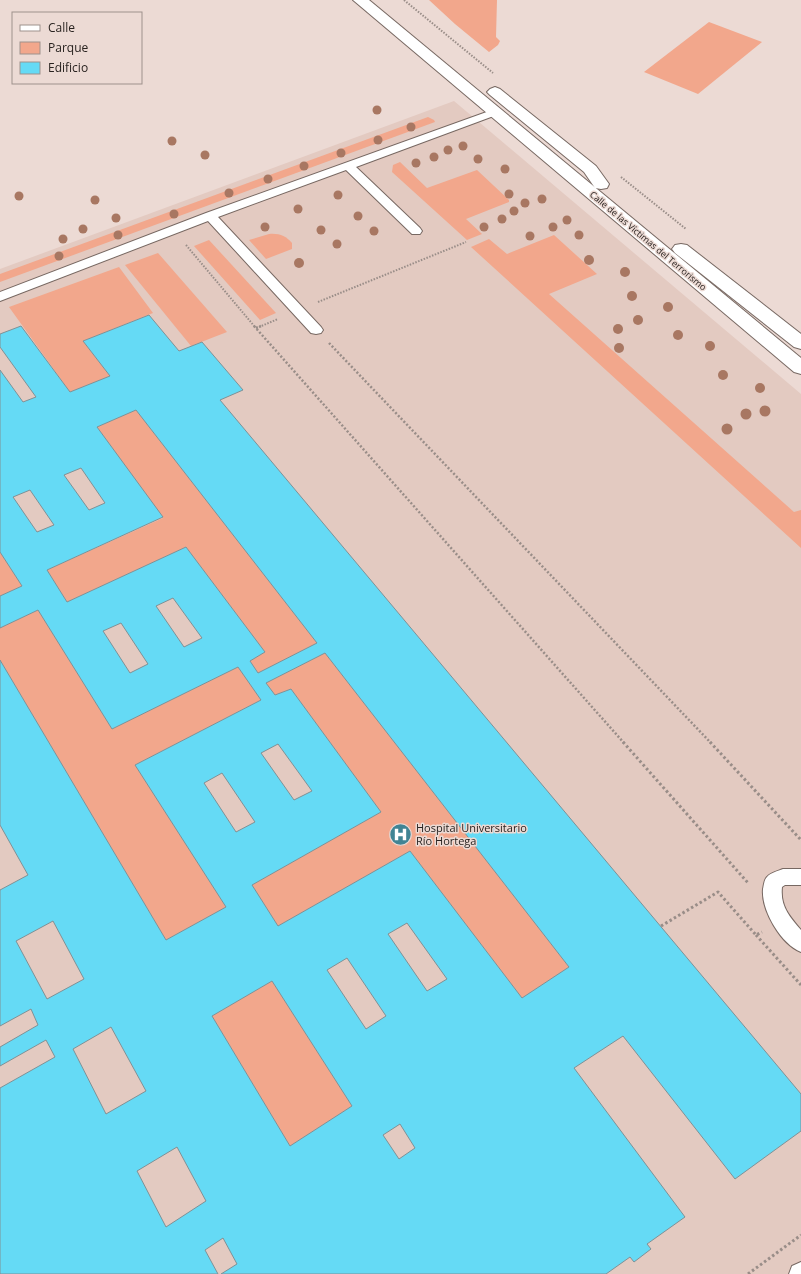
<svg xmlns="http://www.w3.org/2000/svg" width="801" height="1274" viewBox="0 0 801 1274" font-family="'Open Sans',sans-serif">
<style>
.built{fill:#e3cac1}
.green{fill:#f2a78c}
.building{fill:#65daf5;stroke:#7f9196;fill-rule:evenodd}
.lines{fill:none;stroke-linecap:round;stroke-linejoin:round}
.lane-casing{stroke:#776862;stroke-width:2}
.secondary-casing{stroke:#776862;stroke-width:2}
.path-far2{stroke:#998d88;stroke-width:2;stroke-dasharray:1.5 1.5;stroke-linecap:butt}
.path-far1{stroke:#998d88;stroke-width:2.5;stroke-dasharray:2 2;stroke-linecap:butt}
.path{stroke:#998d88;stroke-width:3;stroke-dasharray:2.5 2.5;stroke-linecap:butt}
.lane{fill:#fff;fill-rule:evenodd}
.secondary{fill:#fff;fill-rule:evenodd}
.tree{fill:#a87762}
.labels{text-anchor:middle;stroke-width:3;stroke-linejoin:round;paint-order:stroke}
.far-street-label{font-size:9px;fill:#292320;stroke:#ecdad4}
.poi-label{font-size:11px;fill:#292320;stroke:#ecdad4;text-anchor:start}
</style>
<rect width="100%" height="100%" fill="#ecdad4"/>
<polygon class="built" points="454,101 801,394 801,1274 0,1274 0,269"/>
<g class="green">
<polygon points="429,0 497,0 496,37 500,41 498,45 489,52 455,24"/>
<polygon points="709,22 762,42 698,94 644,72"/>
<polygon points="428,117 434,120 435,122 0,282 0,274"/>
<polygon points="400,162 427,188 477,170 509,200 509,202 466,219 482,234 467,240 392,172 393,165"/>
<path d="M269,234c10,-1 17,2 23,9v6l-26,10 -17,-19z"/>
<polygon points="554,235 597,274 549,294 794,512 801,510 801,548 471,247 489,239 507,254"/>
<polygon points="209,240 276,313 260,320 194,246"/>
<polygon points="158,253 227,332 191,346 125,265"/>
<polygon points="119,267 153,313 83,341 110,376 70,392 9,307"/>
<polygon points="136,410 317,643 258,673 250,661 265,652 186,547 67,602 47,570 163,518 97,427"/>
<polygon points="0,552 22,586 0,596"/>
<polygon points="38,610 112,729 238,667 261,700 135,765 226,907 166,940 0,660 0,628"/>
<polygon points="325,653 569,967 522,998 410,851 278,926 252,885 381,812 291,689 275,695 266,683"/>
<polygon points="272,981 352,1106 290,1146 212,1016"/>
</g>
<path class="building" d="M149,315l30,36 23,-9 41,48 -23,10 581,694v37l-66,48 -112,-143 -49,32 111,149 -38,27 4,5 -17,13 -4,-5 -24,17h-385l16,-10 -14,-26 -18,12 13,24h-218v-186l55,-31 -9,-17 -46,26v-19l38,-22 -7,-16 -31,17v-136l28,-15 -28,-50v-165l166,280 60,-33 -91,-142 126,-65 -23,-33 -126,62 -74,-119 -38,18v-32l22,-10 -22,-34v-182l23,32 13,-5 -36,-50v-13l21,-8 49,66 40,-16 -27,-35zM136,410l181,233 -59,30 -8,-12 15,-9 -79,-105 -119,55 -20,-32 116,-53 -66,-90zM81,468l24,35 -16,7 -25,-35zM30,490l24,35 -17,7 -24,-35zM173,598l29,40 -18,9 -28,-41zM121,623l27,41 -18,9 -27,-42zM325,653l244,314 -47,31 -112,-147 -132,75 -26,-41 129,-73 -90,-123 -16,6 -9,-12zM278,744l34,47 -18,9 -33,-47zM222,773l33,49 -19,10 -32,-49zM53,921l31,58 -37,20 -31,-58zM407,923l40,56 -20,12 -39,-57zM347,958l39,58 -20,13 -39,-59zM272,981l80,125 -62,40 -78,-130zM111,1027l35,64 -40,23 -33,-65zM400,1124l15,24 -16,11 -16,-24zM177,1147l29,54 -40,26 -29,-56z"/>
<g class="lines">
<defs>
<g id="lane">
<polygon points="495,109 499,110 501,112 499,114 356,167 420,228 422,231 420,234 412,234 346,170 218,217 321,327 323,330 321,333 316,334 311,333 208,221 0,301 0,292 206,213"/>
<path d="M783,869h18v16h-16l-3,2c-2,19 7,29 19,43v22c-20,-8 -40,-42 -38,-63 1,-4 1,-9 4,-12 3,-4 11,-6 16,-8z"/>
<polygon points="801,1262 801,1274 789,1274 792,1266"/>
</g>
<g id="secondary">
<polygon points="353,0 369,0 801,358 801,374 794,372"/>
<polygon points="495,87 500,89 596,166 609,184 607,188 601,189 595,188 584,172 490,95 487,92 490,89"/>
<polygon points="681,244 687,245 801,334 801,349 794,347 675,253 672,249 675,245"/>
</g>
</defs>
<use href="#lane" class="lane-casing"/>
<use href="#secondary" class="secondary-casing"/>
<g class="path-far2">
<polyline points="404,0 493,73"/>
<polyline points="621,177 686,229"/>
<polyline points="186,245 255,327"/>
<polyline points="318,302 466,242"/>
<polyline points="259,327 278,319"/>
</g>
<g class="path-far1">
<polyline points="254,326 624,743"/>
<polyline points="256,328 261,326"/>
<polyline points="329,343 711,743"/>
</g>
<g class="path">
<polyline points="623,742 749,884"/>
<polyline points="710,742 801,840"/>
<polyline points="661,926 718,892 756,935 762,932"/>
<polyline points="756,935 801,985"/>
<polyline points="748,1274 801,1235"/>
</g>
<use href="#lane" class="lane"/>
<use href="#secondary" class="secondary"/>
</g>
<g class="tree">
<circle cx="377" cy="110" r="4.5"/>
<circle cx="411" cy="127" r="4.5"/>
<circle cx="378" cy="140" r="4.5"/>
<circle cx="172" cy="141" r="4.5"/>
<circle cx="463" cy="146" r="4.5"/>
<circle cx="448" cy="150" r="4.5"/>
<circle cx="341" cy="153" r="4.5"/>
<circle cx="205" cy="155" r="4.5"/>
<circle cx="434" cy="157" r="4.5"/>
<circle cx="478" cy="159" r="4.5"/>
<circle cx="416" cy="163" r="4.5"/>
<circle cx="304" cy="166" r="4.5"/>
<circle cx="505" cy="169" r="4.5"/>
<circle cx="268" cy="179" r="4.5"/>
<circle cx="229" cy="193" r="4.5"/>
<circle cx="509" cy="194" r="4.5"/>
<circle cx="338" cy="195" r="4.5"/>
<circle cx="19" cy="196" r="4.5"/>
<circle cx="542" cy="199" r="4.5"/>
<circle cx="95" cy="200" r="4.5"/>
<circle cx="525" cy="203" r="4.5"/>
<circle cx="298" cy="209" r="4.5"/>
<circle cx="514" cy="211" r="4.5"/>
<circle cx="174" cy="214" r="4.5"/>
<circle cx="358" cy="216" r="4.5"/>
<circle cx="116" cy="218" r="4.5"/>
<circle cx="502" cy="219" r="4.5"/>
<circle cx="567" cy="220" r="4.5"/>
<circle cx="265" cy="227" r="4.5"/>
<circle cx="484" cy="227" r="4.5"/>
<circle cx="553" cy="227" r="4.5"/>
<circle cx="83" cy="229" r="4.5"/>
<circle cx="321" cy="230" r="4.5"/>
<circle cx="374" cy="231" r="4.5"/>
<circle cx="118" cy="235" r="4.5"/>
<circle cx="579" cy="235" r="4.5"/>
<circle cx="530" cy="236" r="4.5"/>
<circle cx="63" cy="239" r="4.5"/>
<circle cx="337" cy="244" r="4.5"/>
<circle cx="59" cy="256" r="4.5"/>
<circle cx="589" cy="260" r="5"/>
<circle cx="299" cy="263" r="5"/>
<circle cx="625" cy="272" r="5"/>
<circle cx="632" cy="296" r="5"/>
<circle cx="668" cy="307" r="5"/>
<circle cx="638" cy="320" r="5"/>
<circle cx="618" cy="329" r="5"/>
<circle cx="678" cy="335" r="5"/>
<circle cx="710" cy="346" r="5"/>
<circle cx="619" cy="348" r="5"/>
<circle cx="723" cy="375" r="5"/>
<circle cx="760" cy="388" r="5"/>
<circle cx="765" cy="411" r="5.5"/>
<circle cx="746" cy="414" r="5.5"/>
<circle cx="727" cy="429" r="5.5"/>
</g>
<defs>
<symbol id="hospital-disc" viewBox="-11 -11 22 22"><circle r="9.5" fill="#418494" stroke="#ecdad4"/><path d="M-5-5h3v3.5h4V-5h3V5h-3V1.5h-4V5h-3Z" fill="#fff"/></symbol>
</defs>
<g fill-rule="evenodd">
<use href="#hospital-disc" x="388" y="822" width="25" height="25"/>
</g>
<g class="labels">
<g class="far-street-label">
<text transform="translate(648 241) rotate(40)" y="3">Calle de las Víctimas del Terrorismo</text>
</g>
<g class="poi-label">
<text x="416" y="832">Hospital Universitario<tspan x="416" dy="13">Río Hortega</tspan></text>
</g>
</g>
<rect x="12" y="12" width="130" height="72" fill="#ecdad4" stroke="#9e918c"/>
<rect x="20" y="25" width="20" height="6" fill="#ffffff" stroke="#9e918c"/>
<text x="48" y="32" font-size="12" fill="#292320">Calle</text>
<rect x="20" y="42" width="20" height="12" fill="#f2a78c" stroke="#9e918c"/>
<text x="48" y="52" font-size="12" fill="#292320">Parque</text>
<rect x="20" y="62" width="20" height="12" fill="#65daf5" stroke="#9e918c"/>
<text x="48" y="72" font-size="12" fill="#292320">Edificio</text>
</svg>
